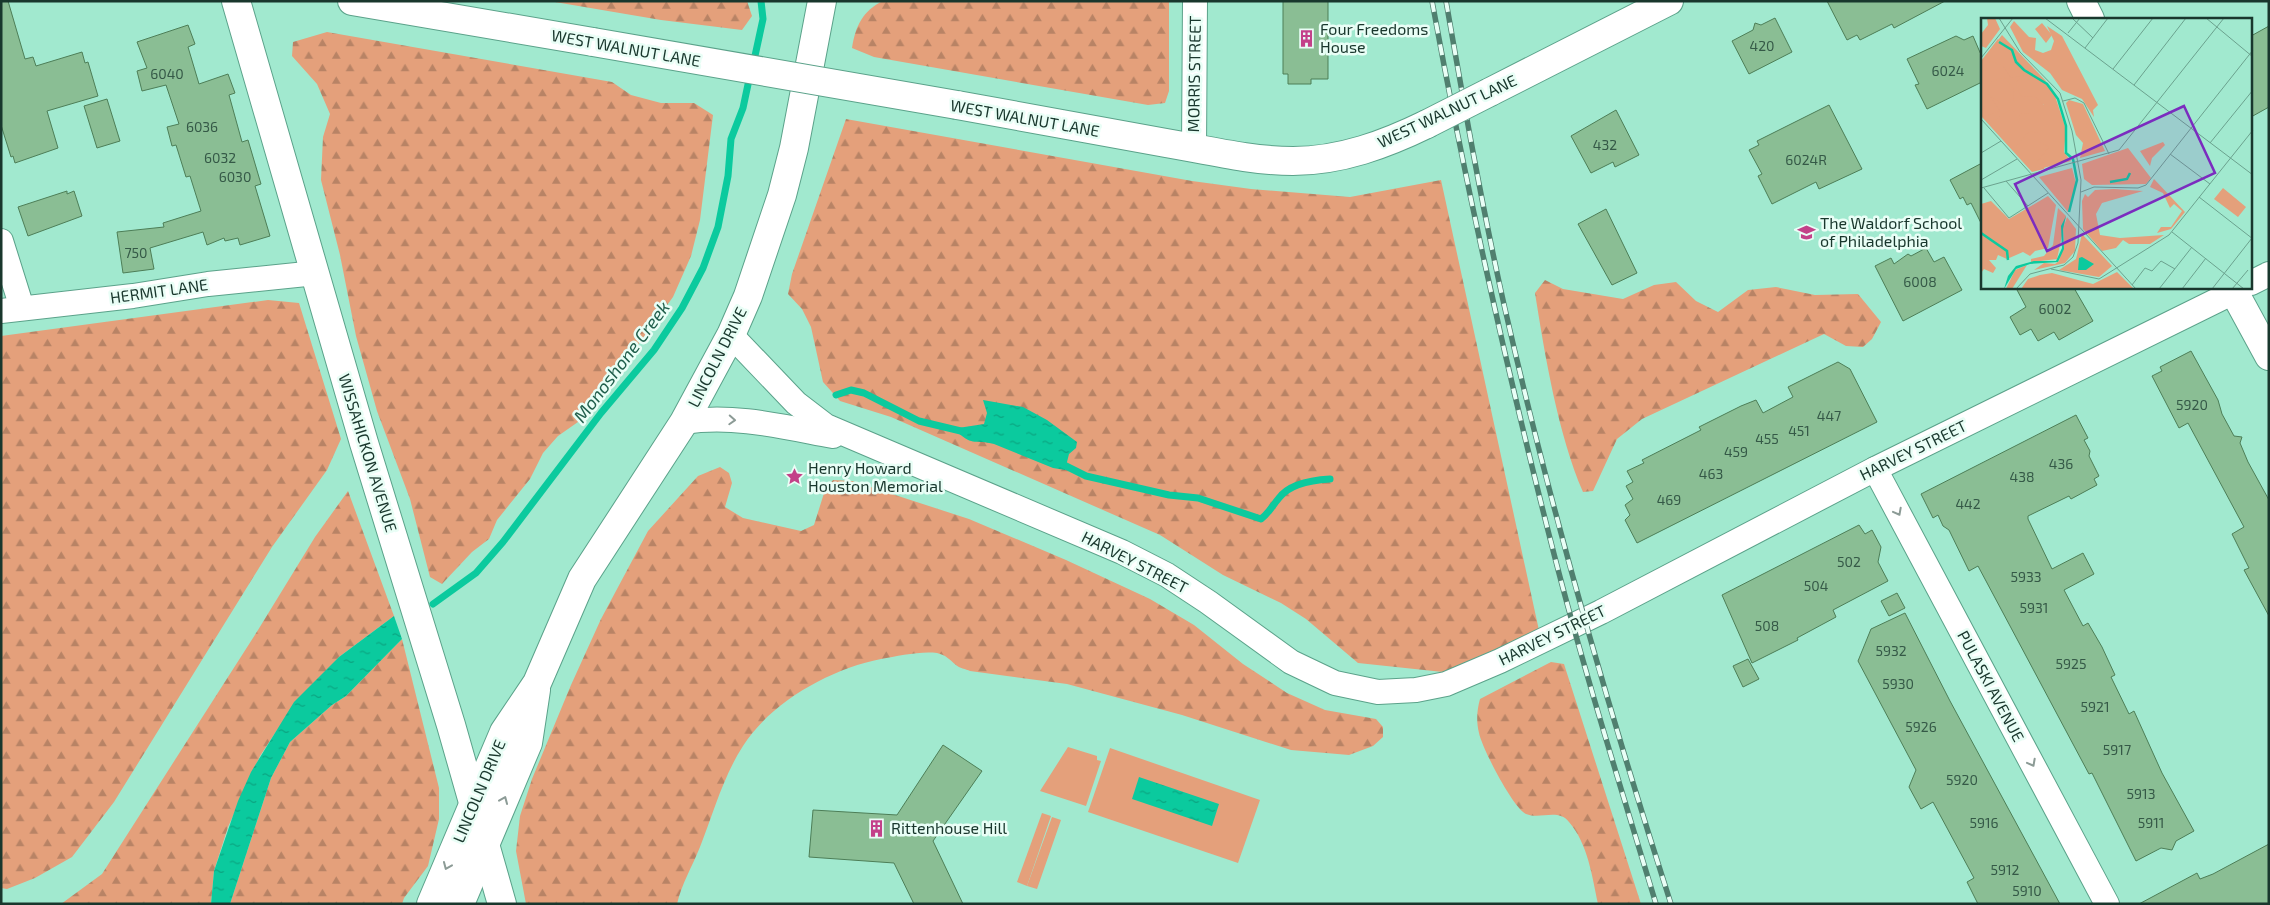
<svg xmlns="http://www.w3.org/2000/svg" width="2270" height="905" viewBox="0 0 2270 905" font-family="'Exo 2',sans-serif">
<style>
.green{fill:#e4a07b}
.forest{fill:url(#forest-firs)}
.water{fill:url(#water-ripples)}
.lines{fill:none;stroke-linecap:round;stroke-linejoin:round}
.stream{stroke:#0bca9e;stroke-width:7}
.building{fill:#8abe94;stroke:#4d7e57}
.minor-casing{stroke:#5ba28a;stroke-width:26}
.tertiary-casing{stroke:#5ba28a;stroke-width:30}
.secondary-casing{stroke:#5ba28a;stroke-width:30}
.primary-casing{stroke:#5ba28a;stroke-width:30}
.minor{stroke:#fff;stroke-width:24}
.tertiary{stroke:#fff;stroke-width:28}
.secondary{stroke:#fff;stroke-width:28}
.primary{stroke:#fff;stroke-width:28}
.rail-casing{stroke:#507f6f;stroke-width:5.5}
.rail{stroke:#e9fef6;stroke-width:4;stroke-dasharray:11;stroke-linecap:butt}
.tertiary-bridge-casing{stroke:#5ba28a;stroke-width:30;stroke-linecap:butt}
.tertiary-bridge{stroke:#fff;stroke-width:28}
.oneway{stroke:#8c9b96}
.labels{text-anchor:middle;stroke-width:5;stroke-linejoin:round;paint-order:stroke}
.number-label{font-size:14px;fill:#355947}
.poi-label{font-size:16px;fill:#19372d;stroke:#e9fef6;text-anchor:start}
.street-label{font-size:16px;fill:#19372d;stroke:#e9fef6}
.water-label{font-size:18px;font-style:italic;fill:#215f4c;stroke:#e9fef6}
.inset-river{fill:none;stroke:#0bca9e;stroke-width:2.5}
.inset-road{fill:none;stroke:#6ba28e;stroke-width:1}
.view{fill:#7b2cbf;fill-opacity:0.15;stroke:#7b2cbf;stroke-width:2.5}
.inset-edge{fill:none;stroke:#19372d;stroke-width:2.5}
</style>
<defs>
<pattern id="forest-firs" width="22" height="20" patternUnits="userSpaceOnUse" patternTransform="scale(1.25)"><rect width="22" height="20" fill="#e4a07b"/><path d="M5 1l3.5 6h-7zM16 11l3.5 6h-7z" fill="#b88365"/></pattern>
<pattern id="water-ripples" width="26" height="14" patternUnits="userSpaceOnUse" patternTransform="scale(1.25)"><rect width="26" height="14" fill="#0bca9e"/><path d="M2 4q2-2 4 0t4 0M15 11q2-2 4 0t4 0" fill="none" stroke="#0aa581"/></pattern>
</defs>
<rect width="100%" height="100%" fill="#a1e9cf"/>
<g class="green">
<polygon points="1068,747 1097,756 1097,760 1101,761 1086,806 1040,791"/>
<polygon points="1110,748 1260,800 1238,863 1088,812"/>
<polygon points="1042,813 1051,816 1027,886 1017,882"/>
<polygon points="1052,817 1061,820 1037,889 1027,886"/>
</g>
<g class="forest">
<polygon points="549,1 747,1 752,16 742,30 661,20"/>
<path d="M883,1h286v90l-4,12 -17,2 -274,-48 -22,-9c3,-21 11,-38 31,-47z"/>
<polygon points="327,32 612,82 631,95 661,103 694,103 713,115 700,220 691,256 673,297 600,397 578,422 558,436 543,453 530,479 497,520 489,539 472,552 442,584 430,577 410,499 377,411 356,336 340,255 321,180 323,137 330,114 317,84 292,56 293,42"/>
<polygon points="846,119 1192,181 1251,189 1350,197 1441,180 1540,635 1443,672 1358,663 1306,619 1281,603 1223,575 1160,535 891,417 840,401 823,382 811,327 802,309 788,294 792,274"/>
<path d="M1545,280l18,9 60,10 31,-14 22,-3 20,19 22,11 30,-22 28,-3 39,8 43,-1 23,28 -9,17 -9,8 -17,-1 -22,-12 -182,85 -25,20 -24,52 -10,1c-25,-58 -38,-136 -48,-199z"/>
<polygon points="268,300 299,303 341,439 327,470 272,547 114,802 72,857 35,878 7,889 1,888 1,336"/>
<path d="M720,467l9,6 3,10 -7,24 18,11 58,13 13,-6 11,-35 8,-10 19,1 117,38 97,41 84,39 44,26 49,39 44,29 38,17 51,9 7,8v10l-10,9 -24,9 -58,-5 -109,-35 -115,-31 -97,-13c-4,-2 -11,-3 -14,-6 -6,-5 -10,-10 -19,-12 -17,-2 -39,3 -56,6 -51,10 -110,43 -138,87 -20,31 -30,68 -43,101 -8,20 -18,36 -23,57h-151l-10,-53 4,-35 12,-37 39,-94 30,-66 47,-88 50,-55z"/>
<polygon points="348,491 394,616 339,657 277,730 260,756 228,827 214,871 211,904 61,904 102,874 258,630 315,537"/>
<polygon points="402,639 439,788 439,819 428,866 404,898 402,904 230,904 271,778 290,742 332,705 346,696"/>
<path d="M1551,662l13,2 77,240h-43c-6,-28 -10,-60 -29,-82 -11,-14 -29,-2 -43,-8 -13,-6 -44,-66 -47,-81 -3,-12 -2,-23 1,-34z"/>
</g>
<g class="water">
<path d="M983,400l40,7 24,13 30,22 -1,6 -7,6 -4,16 -12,-2 -59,-24c-19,-5 -20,3 -37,-12l1,-4 26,-4 3,-11z"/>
<polygon points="394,616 402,639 346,696 332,705 290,742 271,778 230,904 211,904 214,871 238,801 251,772 294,702 339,657"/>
<polygon points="1139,777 1219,804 1212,826 1132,799"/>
</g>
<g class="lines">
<g class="stream">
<polyline points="753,65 763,19 761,1"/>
<polyline points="836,395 851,390 864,393 919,421 965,432"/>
<path d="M1060,463l26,13 83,19 29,3 63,21c9,-7 11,-13 18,-21 11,-15 34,-18 51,-19"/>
<polyline points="433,604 476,573 503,542 601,413 654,350 682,308 703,268 718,227 728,176 731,139 743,108 750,75"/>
</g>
</g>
<g class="building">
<polygon points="1,1 8,1 25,59 33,57 36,66 82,52 85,63 88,62 98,96 47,111 58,148 15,163 13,156 11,157 1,125"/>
<polygon points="1283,1 1328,1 1328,79 1311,79 1311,84 1288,84 1288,74 1283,74"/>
<polygon points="1827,1 1945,1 1894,28 1892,24 1860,40 1857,35 1847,40"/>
<polygon points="1775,18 1792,52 1749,74 1732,41 1753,30 1755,23 1761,25"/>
<polygon points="188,25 195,44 188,47 199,84 228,74 235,93 229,95 242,142 248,140 261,184 255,186 270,236 240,245 238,238 225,241 224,238 207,245 203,232 150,248 154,269 123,273 117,232 164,227 163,223 201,211 190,176 186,177 176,145 172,146 167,127 179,124 166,85 142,91 137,71 147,68 137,42"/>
<polygon points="2269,26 2269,107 2251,117 2251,36"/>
<polygon points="1956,36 1964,40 1973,36 1982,57 1982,82 1927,109 1915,85 1919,84 1907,59"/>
<polygon points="107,99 120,141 97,148 84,106"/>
<polygon points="1829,105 1862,169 1819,189 1816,182 1772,204 1758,176 1762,174 1749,150 1759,145 1757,141"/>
<polygon points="1616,110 1639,155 1615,167 1613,162 1591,173 1571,136"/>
<polygon points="1982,163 1982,225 1971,203 1967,205 1963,197 1960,199 1950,180"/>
<polygon points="67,191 67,194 74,191 82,216 28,236 18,207"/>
<polygon points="1606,209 1637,273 1612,285 1578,224"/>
<polygon points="1926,248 1934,262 1944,257 1962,290 1903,321 1875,266 1891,258 1894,264 1908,254 1911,256"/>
<polygon points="2016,288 2074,288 2093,321 2059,340 2054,332 2038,341 2031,329 2020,335 2010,317 2026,307"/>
<polygon points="2191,351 2218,400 2222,414 2234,436 2242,437 2240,443 2248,462 2269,500 2269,616 2244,570 2249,568 2232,534 2244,527 2188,423 2179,428 2152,376 2162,371 2160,367"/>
<polygon points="1838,362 1850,369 1877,422 1637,543 1625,520 1630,515 1625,505 1633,499 1626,486 1633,482 1627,471 1644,463 1642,460 1701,430 1699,427 1741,406 1756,400 1763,413 1793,397 1788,387"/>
<polygon points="2076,415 2088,438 2084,440 2090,451 2089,456 2099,476 2094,479 2097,485 2071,499 2069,496 2028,516 2028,519 2052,569 2083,553 2094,574 2064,590 2083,626 2088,623 2102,647 2115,675 2111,677 2129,714 2134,711 2162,773 2194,831 2176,841 2172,850 2161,848 2136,861 2092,773 2089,774 1978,566 1969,571 1949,530 1943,526 1938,515 1933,518 1921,494"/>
<polygon points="1859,525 1865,534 1872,530 1881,547 1878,562 1888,581 1833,610 1836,617 1797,638 1798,640 1752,663 1722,595"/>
<polygon points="1897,593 1905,608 1889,616 1881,601"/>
<polygon points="1905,613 1950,701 2060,904 1978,904 1967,882 1974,878 1933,802 1921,809 1909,787 1916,770 1858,661 1871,629"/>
<polygon points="1748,659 1759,679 1743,687 1733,666"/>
<polygon points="943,745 982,771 933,841 963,904 914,904 894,863 809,857 813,810 897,815"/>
<polygon points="2269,844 2269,904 2139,904 2197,873 2200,879 2213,874"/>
</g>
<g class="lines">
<defs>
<g id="minor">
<polyline points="1194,148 1195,1"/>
<polyline points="1,241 22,308"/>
<polyline points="2251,283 2269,274"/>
<polyline points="1,311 133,296 208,284 316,273"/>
<polyline points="731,335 796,403 826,426 1122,552 1167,575 1208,602 1291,662 1335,683 1378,692 1416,690 1446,684 1500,661 1601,612 1875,469 2242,288"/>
<path d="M684,422c50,-8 100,5 149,14"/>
<polyline points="1875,469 2107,904"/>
</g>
<g id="tertiary">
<polyline points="236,1 364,443 451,725 502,904"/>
<polyline points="352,1 593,42"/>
<polyline points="1490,92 1669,1"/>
<path d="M957,105c70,13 139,25 209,38 41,7 85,18 127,18 48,0 93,-17 134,-37"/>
</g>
<g id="secondary">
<polyline points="2081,1 2090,19"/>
<polyline points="2232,288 2269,356"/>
</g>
<g id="primary">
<polyline points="431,904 504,732 537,683 582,579 684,422 731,335 748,296 782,195 794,148 822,1"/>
<polyline points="460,904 528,743 536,690"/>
</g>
</defs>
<use href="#minor" class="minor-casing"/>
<use href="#tertiary" class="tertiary-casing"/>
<use href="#secondary" class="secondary-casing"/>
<use href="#primary" class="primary-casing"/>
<use href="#minor" class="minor"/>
<use href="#tertiary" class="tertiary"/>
<use href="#secondary" class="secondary"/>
<use href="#primary" class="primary"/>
<defs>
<g id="rail">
<path d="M1432,1c34,186 75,370 122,553 30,117 67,234 102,350"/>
<path d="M1446,1c18,103 36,206 59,308 46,201 103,399 166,595"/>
</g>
</defs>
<use href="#rail" class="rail-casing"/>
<use href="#rail" class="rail"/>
<defs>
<g id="tertiary-bridge">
<polyline points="593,42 957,105"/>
<polyline points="1427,124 1490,92"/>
</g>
</defs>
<use href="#tertiary-bridge" class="tertiary-bridge-casing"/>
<use href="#tertiary-bridge" class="tertiary-bridge"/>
</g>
<defs><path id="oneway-chevron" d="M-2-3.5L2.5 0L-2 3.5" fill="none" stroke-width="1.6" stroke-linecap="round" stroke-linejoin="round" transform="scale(1.25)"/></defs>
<g class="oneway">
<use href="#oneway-chevron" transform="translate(732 420) rotate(3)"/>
<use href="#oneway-chevron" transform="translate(1898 512) rotate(62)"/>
<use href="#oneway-chevron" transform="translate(2032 763) rotate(62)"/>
<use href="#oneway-chevron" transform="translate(504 800) rotate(-67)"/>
<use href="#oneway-chevron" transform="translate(447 866) rotate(113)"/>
</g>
<defs>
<symbol id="building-bare" viewBox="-9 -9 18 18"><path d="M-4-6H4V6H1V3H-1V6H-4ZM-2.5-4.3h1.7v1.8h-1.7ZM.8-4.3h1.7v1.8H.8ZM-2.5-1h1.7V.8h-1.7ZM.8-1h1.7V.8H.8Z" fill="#c34189" stroke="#e9fef6" stroke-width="2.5" paint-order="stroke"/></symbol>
<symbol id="school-bare" viewBox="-9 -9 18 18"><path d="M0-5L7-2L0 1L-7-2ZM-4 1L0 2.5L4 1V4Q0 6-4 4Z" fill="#c34189" stroke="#e9fef6" stroke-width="2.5" paint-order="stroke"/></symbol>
<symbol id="sight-bare" viewBox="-9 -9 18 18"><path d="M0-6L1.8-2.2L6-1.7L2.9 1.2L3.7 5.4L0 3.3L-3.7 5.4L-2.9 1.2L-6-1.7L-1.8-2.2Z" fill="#c34189" stroke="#e9fef6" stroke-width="2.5" paint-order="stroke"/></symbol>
</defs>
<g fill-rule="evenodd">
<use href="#building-bare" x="1294" y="26" width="25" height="25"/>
<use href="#school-bare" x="1794" y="220" width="25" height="25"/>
<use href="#sight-bare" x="782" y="464" width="25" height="25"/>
<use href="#building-bare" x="864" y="816" width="25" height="25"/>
</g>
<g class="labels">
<g class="number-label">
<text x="1762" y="51">420</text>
<text x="1948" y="76">6024</text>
<text x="167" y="79">6040</text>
<text x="202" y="132">6036</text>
<text x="1605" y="150">432</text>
<text x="220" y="163">6032</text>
<text x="1806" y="165">6024R</text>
<text x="235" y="182">6030</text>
<text x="136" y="258">750</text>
<text x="1920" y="287">6008</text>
<text x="2055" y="314">6002</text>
<text x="2192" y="410">5920</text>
<text x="1829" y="421">447</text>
<text x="1799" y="436">451</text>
<text x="1767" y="444">455</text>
<text x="1736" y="457">459</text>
<text x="2061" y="469">436</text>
<text x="1711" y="479">463</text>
<text x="2022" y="482">438</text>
<text x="1669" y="505">469</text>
<text x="1968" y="509">442</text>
<text x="1849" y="567">502</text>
<text x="2026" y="582">5933</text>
<text x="1816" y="591">504</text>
<text x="2034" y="613">5931</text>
<text x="1767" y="631">508</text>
<text x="1891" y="656">5932</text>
<text x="2071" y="669">5925</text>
<text x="1898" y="689">5930</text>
<text x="2095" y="712">5921</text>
<text x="1921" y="732">5926</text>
<text x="2117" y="755">5917</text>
<text x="1962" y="785">5920</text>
<text x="2141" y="799">5913</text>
<text x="1984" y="828">5916</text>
<text x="2151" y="828">5911</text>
<text x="2005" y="875">5912</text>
<text x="2027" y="896">5910</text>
</g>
<g class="poi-label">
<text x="1320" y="35">Four Freedoms<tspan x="1320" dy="18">House</tspan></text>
<text x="1820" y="229">The Waldorf School<tspan x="1820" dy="18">of Philadelphia</tspan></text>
<text x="808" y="474">Henry Howard<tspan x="808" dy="18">Houston Memorial</tspan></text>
<text x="891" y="834">Rittenhouse Hill</text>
</g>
<g class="street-label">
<text transform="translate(626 48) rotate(10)" y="6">WEST WALNUT LANE</text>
<text transform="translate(1194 74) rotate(-89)" y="6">MORRIS STREET</text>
<text transform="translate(1447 111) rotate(-25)" y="6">WEST WALNUT LANE</text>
<text transform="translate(1025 118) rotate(10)" y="6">WEST WALNUT LANE</text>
<text transform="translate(159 291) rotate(-8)" y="6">HERMIT LANE</text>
<text transform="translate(717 357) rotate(-63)" y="6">LINCOLN DRIVE</text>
<text transform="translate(1913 450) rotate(-26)" y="6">HARVEY STREET</text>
<text transform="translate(368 453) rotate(73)" y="6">WISSAHICKON AVENUE</text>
<text transform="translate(1135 562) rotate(27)" y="6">HARVEY STREET</text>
<text transform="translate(1552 635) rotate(-26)" y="6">HARVEY STREET</text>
<text transform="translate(1991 686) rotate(62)" y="6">PULASKI AVENUE</text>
<text transform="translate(479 791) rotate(-67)" y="6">LINCOLN DRIVE</text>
</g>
<g class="water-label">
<text transform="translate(622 362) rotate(-53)" y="6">Monoshone Creek</text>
</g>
</g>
<g transform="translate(1981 18)">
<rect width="271" height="271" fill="#a1e9cf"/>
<path d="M61,5l10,12 -6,8 -11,-14zM17,21l31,38 26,49 -11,43 -12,3 -51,-56v-55zM242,170l23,19 -8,10 -24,-18zM101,216l30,32 -13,11 -40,-7 17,-11z" fill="#e4a07b"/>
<path d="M6,0h8l5,11 -14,19 -5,-2v-12l7,-9zM33,3l15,16 7,1 -1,12 8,3 8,-3 3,-9 -7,-15 15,10 36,69 -5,5 1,7 -12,-18 -20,-9 -12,-17 -27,-21 -13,-25zM21,17l43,45 10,16 11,33 -2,23 7,9 -36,9 2,-8 12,-15 -11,-6v-8l-9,-2 -13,16 -5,1 -22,-24 20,-14 4,1 6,12 1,-9 16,-1 8,-8 -10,-9 -12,1 -3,-5 -3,-10 9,-7 -14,3 -8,-12 -13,-5 -4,5 2,5 -7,-3v-6zM23,59l10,12 -1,12 -10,5 -15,-13 12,18 -17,6 -2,-4 4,-6 -4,-3v-17l6,3 4,-8zM88,82l14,4 22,47 -25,7 3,-15 -7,-8 -10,-32zM182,124l2,3 -13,13 -2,8 -10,-15zM147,130l23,30 -5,6 -54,1 -8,-6 -2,-15zM91,150l4,15 -8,29 -29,-35zM173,161l31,33 -14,17 -14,4 4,-6h10l11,-16 -8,-7 -4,4 -7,-15 -13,-6zM133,171l29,2 -41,12 -6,11 4,21 20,3 44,-3 -14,9h-21l-6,-4 -7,8 -14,3 -19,-22 -1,-28 3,-7 3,3 7,-7zM67,178l8,9 -8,43 -13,3 -5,5 -7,-4 -16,7 -9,-4 -2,5h-7l7,8 -3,5 -9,-4 -3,4v-69l10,-3 18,18zM77,190l8,8 -9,43 -26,3v-3l13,-3 9,-11zM86,199l9,12 -1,22 -10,12 -31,7 10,-7 11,1 4,-3 5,-17 -1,-15zM46,247l-15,24h-6l9,-19zM136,254l17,17h-113l7,-10 12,-4 12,-2 41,11z" fill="#e4a07b"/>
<path d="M85,198l-3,13 1,20 -6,13 -28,2 -14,5 -12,20 4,-13 8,-10 18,-5h22l6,-13 -1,-22zM98,240l3,-1 12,7 -8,6h-8z" fill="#0bca9e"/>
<path class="inset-river" d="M18,24l13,8 4,12 8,8 23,14 11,15 8,27v27l7,6 4,21 -8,32M129,164l17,-3 3,-6M0,215l26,18 1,9"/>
<path class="inset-road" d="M18,0l21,34 40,41 12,38 9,49 -3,63 -5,14 -9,8 -34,9 -14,15M64,0l208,157M91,0l21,20M225,0l47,39M87,15l12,-15M104,30l23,-30M0,40l32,-40M132,51l40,-51M153,67l52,-67M82,83l12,-3 9,5 25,51M0,101l155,170M229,125l43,-53M0,135l20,-12M189,136l40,30M0,162l36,-21M25,163l22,25M0,170l138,-38 105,-132M3,170l25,30 39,-25M100,174l13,-5 44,1 8,-3 107,-135M218,179l54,42M191,214l72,57M70,251l48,10 70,-44 84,-105M151,267l13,-17 7,3 9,-10 14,8M178,271l33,-42M201,271l24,-31M231,271l40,-51M251,271l16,-19"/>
<path class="view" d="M203,88l31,67 -168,78 -32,-67z"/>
<rect width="271" height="271" class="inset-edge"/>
</g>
<rect width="2270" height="905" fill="none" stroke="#19372d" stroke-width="5"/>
</svg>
